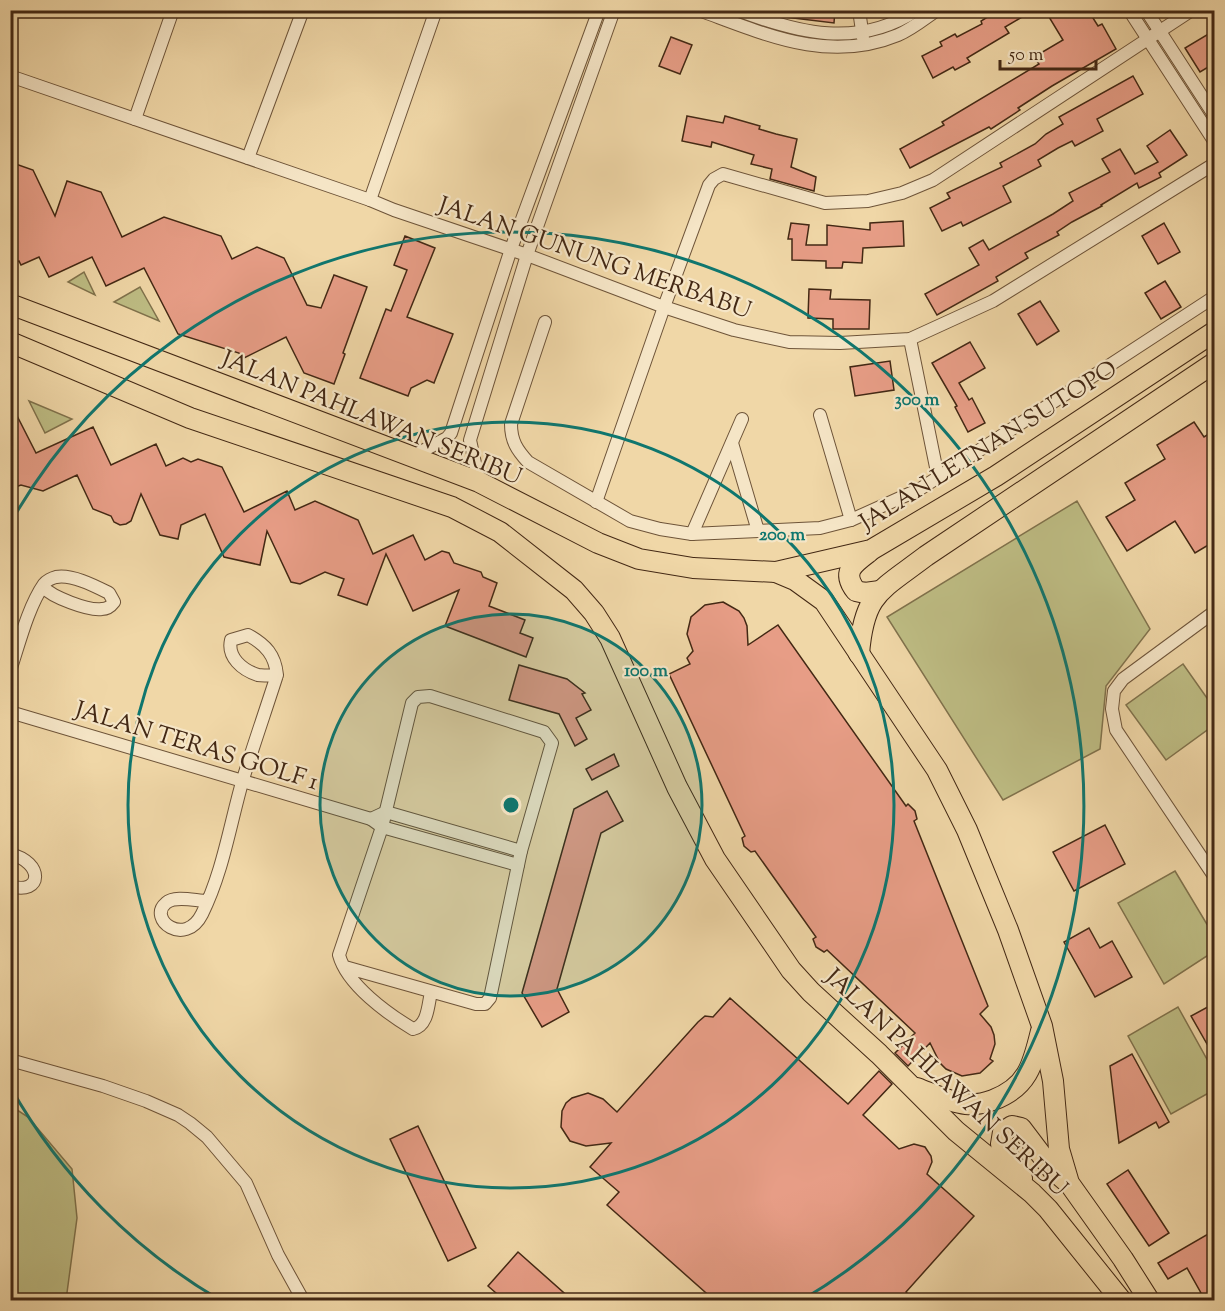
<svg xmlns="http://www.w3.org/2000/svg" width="1225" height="1311" viewBox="0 0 1225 1311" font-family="'Sorts Mill Goudy',serif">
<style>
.green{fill:#bebd84;stroke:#80724c;stroke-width:1.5}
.building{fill:#e79d86;stroke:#432814;stroke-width:1.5}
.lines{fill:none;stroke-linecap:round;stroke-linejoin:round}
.street-casing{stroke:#6e5439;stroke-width:14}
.primary-casing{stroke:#432814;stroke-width:22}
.street{stroke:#f5e5c6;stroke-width:12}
.primary{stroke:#f0d7a7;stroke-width:20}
.ring{fill:none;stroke:#0f766e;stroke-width:3}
.labels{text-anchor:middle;stroke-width:4.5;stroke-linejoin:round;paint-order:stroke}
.street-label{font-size:24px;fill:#432814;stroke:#f5e5c6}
.centre{fill:#0f766e;stroke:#f5e5c6;stroke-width:3}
.ring-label{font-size:18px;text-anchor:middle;font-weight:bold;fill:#0f766e;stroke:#f5e5c6;stroke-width:4.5;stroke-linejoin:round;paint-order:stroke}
</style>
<rect width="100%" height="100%" fill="#f0d7a7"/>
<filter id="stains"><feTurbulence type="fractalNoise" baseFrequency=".00333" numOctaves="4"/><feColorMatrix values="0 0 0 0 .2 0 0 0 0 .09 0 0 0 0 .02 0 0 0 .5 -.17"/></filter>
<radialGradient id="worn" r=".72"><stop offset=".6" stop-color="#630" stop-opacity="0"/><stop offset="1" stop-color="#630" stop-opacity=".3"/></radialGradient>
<g class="green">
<polygon points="84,272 95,295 68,282"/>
<polygon points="140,287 159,321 114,302"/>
<polygon points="29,401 72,419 45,433"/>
<polygon points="1077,501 1150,629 1106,686 1100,749 1003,800 887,617"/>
<polygon points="1183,664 1214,708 1214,725 1166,760 1126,705"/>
<polygon points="1175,871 1214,936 1213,952 1164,984 1118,903"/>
<polygon points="1178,1007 1214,1072 1214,1090 1171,1114 1128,1036"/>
<polygon points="11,1106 28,1117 72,1169 77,1218 66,1300 11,1300"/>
</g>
<g class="building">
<polygon points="781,10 835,10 834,23 785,17 781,16"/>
<polygon points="999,10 1034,10 1005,27 1009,33 967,58 970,62 955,70 953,67 933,78 922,56 942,46 940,42 955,34 957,37 982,24 981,21"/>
<polygon points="1059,10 1088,10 1098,26 1102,24 1116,49 1052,86 1018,108 1020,110 991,129 989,127 910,168 900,149 944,125 942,122 1039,64 1034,57 1063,40 1049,17"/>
<polygon points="1215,30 1215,63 1200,72 1185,48"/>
<polygon points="671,37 692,45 680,74 659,66"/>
<polygon points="1133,76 1143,94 1097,119 1103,131 1075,146 1072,141 1058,148 1038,160 1041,166 1003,186 1011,202 963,226 961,222 942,231 930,208 950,198 947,193 1002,167 1000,163 1035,144 1046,134 1063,124 1059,117"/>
<polygon points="687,116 723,123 725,116 760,126 759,129 776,134 797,139 791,167 816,177 814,191 770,179 772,169 751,164 754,155 712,142 711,147 682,141"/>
<polygon points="1170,130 1187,155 1159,173 1161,177 1139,188 1137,183 1101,205 1102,206 1072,222 1057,232 1059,235 1025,253 1028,258 996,277 998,281 937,315 925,294 979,265 969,248 983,240 989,250 1053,214 1073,201 1069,193 1110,172 1102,159 1120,149 1135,174 1158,162 1147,146"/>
<polygon points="10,162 33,170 55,216 67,181 101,192 122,237 164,217 221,236 232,259 257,247 284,258 307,305 321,308 334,275 367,287 343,353 345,354 334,384 304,373 286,337 242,359 239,353 178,334 144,268 106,286 92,257 49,277 39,257 21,265 19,261 10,265"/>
<polygon points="903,221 904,246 863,248 862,263 843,262 842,268 826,268 826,261 792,260 792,239 788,239 791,223 809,225 806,245 827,245 827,225 870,230 870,223"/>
<polygon points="1164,223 1180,252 1158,264 1142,236"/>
<polygon points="405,236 435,248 407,317 453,334 434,383 427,380 411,388 408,396 360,378 386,309 391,311 407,270 394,265"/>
<polygon points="1165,281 1181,307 1161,319 1145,293"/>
<polygon points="809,289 831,290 830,299 870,300 869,329 833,329 833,319 808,318"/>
<polygon points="1040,301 1059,331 1037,345 1018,314"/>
<polygon points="970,342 985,368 959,383 969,400 972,398 985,423 968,432 955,407 957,406 932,363"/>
<polygon points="890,361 894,390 855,396 850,367"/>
<polygon points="10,402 36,453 93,427 111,465 156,444 166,466 183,458 191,462 198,459 222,467 244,512 287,491 295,510 315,501 358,520 373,554 413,535 425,560 442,551 449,553 454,563 481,572 483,577 497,583 489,606 525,620 520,633 533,638 526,657 445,626 459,590 413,611 386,554 367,605 338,595 344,579 325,572 300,584 291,582 267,531 260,565 224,557 205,514 181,525 178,539 160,535 141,494 131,521 126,524 120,525 114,522 111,516 93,509 77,475 43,491 21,485 10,489"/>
<polygon points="1194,422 1204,437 1215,430 1215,541 1195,553 1175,521 1127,551 1106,517 1135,500 1125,483 1165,459 1157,445"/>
<polygon points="723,602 739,611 744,618 747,626 748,645 778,625 906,806 908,804 915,811 917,819 914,821 988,1006 980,1014 991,1027 994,1035 995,1044 990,1059 993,1061 980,1073 962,1076 946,1069 940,1063 930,1043 908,1066 895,1053 915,1033 827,950 824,952 816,947 813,939 816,937 755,851 751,852 744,846 742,838 745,836 669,674 690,664 687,658 693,651 687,634 691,617 705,605"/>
<polygon points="519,665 567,679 585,693 582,694 591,710 576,718 587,739 575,746 559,714 509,700"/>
<polygon points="614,754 619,766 592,780 586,769"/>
<polygon points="607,791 623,821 601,833 557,989 569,1012 542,1027 522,993 574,809"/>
<polygon points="1105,825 1125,864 1074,891 1053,852"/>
<polygon points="1089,928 1100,948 1112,941 1132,977 1095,997 1064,942"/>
<polygon points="730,998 848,1104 879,1071 892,1084 863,1115 899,1149 914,1144 925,1147 931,1156 932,1162 927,1174 974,1216 906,1292 913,1300 714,1300 607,1205 619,1192 590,1167 611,1143 586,1146 570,1141 561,1127 562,1111 566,1103 572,1098 588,1093 603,1099 617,1112 698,1022 705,1016 713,1017"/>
<polygon points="1215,1003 1215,1058 1191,1016"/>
<polygon points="1132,1054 1169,1122 1159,1128 1156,1122 1119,1143 1110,1066"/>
<polygon points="418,1126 476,1248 448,1261 390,1139"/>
<polygon points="1128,1170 1169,1233 1149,1246 1107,1184"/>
<polygon points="1215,1230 1215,1300 1189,1300 1201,1293 1187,1268 1168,1279 1158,1263"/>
<polygon points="518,1252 572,1300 504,1300 488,1286"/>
</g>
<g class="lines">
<defs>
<g id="street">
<path d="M699,10c66,24 129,54 199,25 14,-6 26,-16 39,-25"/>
<path d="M737,10c61,23 121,39 180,0"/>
<polyline points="859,10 863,38"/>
<polyline points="1129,10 1214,141"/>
<polyline points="1146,10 1214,115"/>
<polyline points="10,76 370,200 394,210 527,255 664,307 734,330 789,342 840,343 910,339 993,301 1214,164"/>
<polyline points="135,119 173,10"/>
<polyline points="248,158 303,10"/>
<polyline points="370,200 436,10"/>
<path d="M545,322l-34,102c0,17 6,26 17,38l102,59 30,8 32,5 128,-6 31,-8 69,-31 294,-192"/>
<polyline points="910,339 938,477"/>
<polyline points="820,415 851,520"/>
<polyline points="732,443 758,531"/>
<polyline points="413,456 447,438 451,433 511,249 599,10"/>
<polyline points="479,482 470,440 527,255 614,10"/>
<polyline points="596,502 664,307 709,185 714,179 723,174 825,203 868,201 902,193 933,180 1192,10"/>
<polyline points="692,534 742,419"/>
<polyline points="1214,612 1123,679 1114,691 1112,709 1116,730 1214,876"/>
<path d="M10,671c9,-27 18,-64 34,-87 2,-3 8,-6 12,-7 16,-3 39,9 53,16l5,9c-3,4 -6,7 -12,7 -14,2 -50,-12 -59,-22"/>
<polyline points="10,712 371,819"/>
<path d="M10,854c34,8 33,42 0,32"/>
<polyline points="518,865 382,827 371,819 386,812 521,851"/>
<path d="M207,901c-11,0 -32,-6 -41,2 -19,16 19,45 36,11 21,-42 28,-90 41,-135 11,-35 23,-70 34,-104 -2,-20 -11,-30 -29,-40l-17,5c-4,17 11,30 27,35 6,1 13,0 19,0"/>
<path d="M345,967l131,37h9l5,-6 31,-147 31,-108 -8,-11 -114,-36 -12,1 -6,6 -30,124 -43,128c8,30 49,59 74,74 15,-3 15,-24 18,-37"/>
<polyline points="10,1060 103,1086 146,1101 178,1115 190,1123 207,1137 246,1183 278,1255 303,1300"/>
</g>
<g id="primary">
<polyline points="10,304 479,482 598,543 639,559 693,568 776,572 795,580 824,601 937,770 967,830 1008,930 1042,1026 1053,1081 1059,1149 1069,1183 1123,1259 1149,1300"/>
<polyline points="10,342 190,418 452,507 500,532 574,590 594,613 610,638 677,787 715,859 791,970 811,992 879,1054 956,1131 1032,1193 1048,1209 1121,1300"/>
<path d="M869,552c-16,12 -28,20 -13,39l9,2 15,-2"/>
<polyline points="776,572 871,550 996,476 1214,332"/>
<path d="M859,654c5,-61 21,-63 67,-98l288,-193"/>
<path d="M917,1088c16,6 32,14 49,16 9,1 19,-1 27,-4 35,-13 40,-36 48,-69"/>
<polyline points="1022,1178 1001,1144 1003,1132 1012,1126 1021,1128 1052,1169 1067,1182"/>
</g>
</defs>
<use href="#street" class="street-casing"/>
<use href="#primary" class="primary-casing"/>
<use href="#street" class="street"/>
<use href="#primary" class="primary"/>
</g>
<circle cx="511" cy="805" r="191" fill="#0f766e" fill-opacity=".12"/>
<g class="ring">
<circle cx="511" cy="805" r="191"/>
<circle cx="511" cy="805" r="383"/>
<path d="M220 1300A574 574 0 0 1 11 1088M11 522A574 574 0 1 1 802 1300"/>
</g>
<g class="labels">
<g class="street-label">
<text transform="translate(595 257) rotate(19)" y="8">JALAN GUNUNG MERBABU</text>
<text transform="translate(372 417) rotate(22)" y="8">JALAN PAHLAWAN SERIBU</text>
<text transform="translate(988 445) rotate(-32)" y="8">JALAN LETNAN SUTOPO</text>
<text transform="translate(197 745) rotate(17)" y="8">JALAN TERAS GOLF 1</text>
<text transform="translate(947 1082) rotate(43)" y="8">JALAN PAHLAWAN SERIBU</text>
</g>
</g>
<circle cx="511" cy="805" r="9" class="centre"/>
<g class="ring-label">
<text x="917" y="405">300 m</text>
<text x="782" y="540">200 m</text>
<text x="646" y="676">100 m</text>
</g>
<rect width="1225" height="1311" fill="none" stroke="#f0d7a7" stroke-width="36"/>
<rect x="12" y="12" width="1201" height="1287" fill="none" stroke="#432814" stroke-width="3"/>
<rect x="18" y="18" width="1189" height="1275" fill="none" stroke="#432814" stroke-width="1.5"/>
<path d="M1000 60v9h96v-9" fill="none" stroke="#432814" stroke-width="3"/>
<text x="1009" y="60" font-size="18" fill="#432814" stroke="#f5e5c6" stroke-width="4.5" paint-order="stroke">50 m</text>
<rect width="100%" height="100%" filter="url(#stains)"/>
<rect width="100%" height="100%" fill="url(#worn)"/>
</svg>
